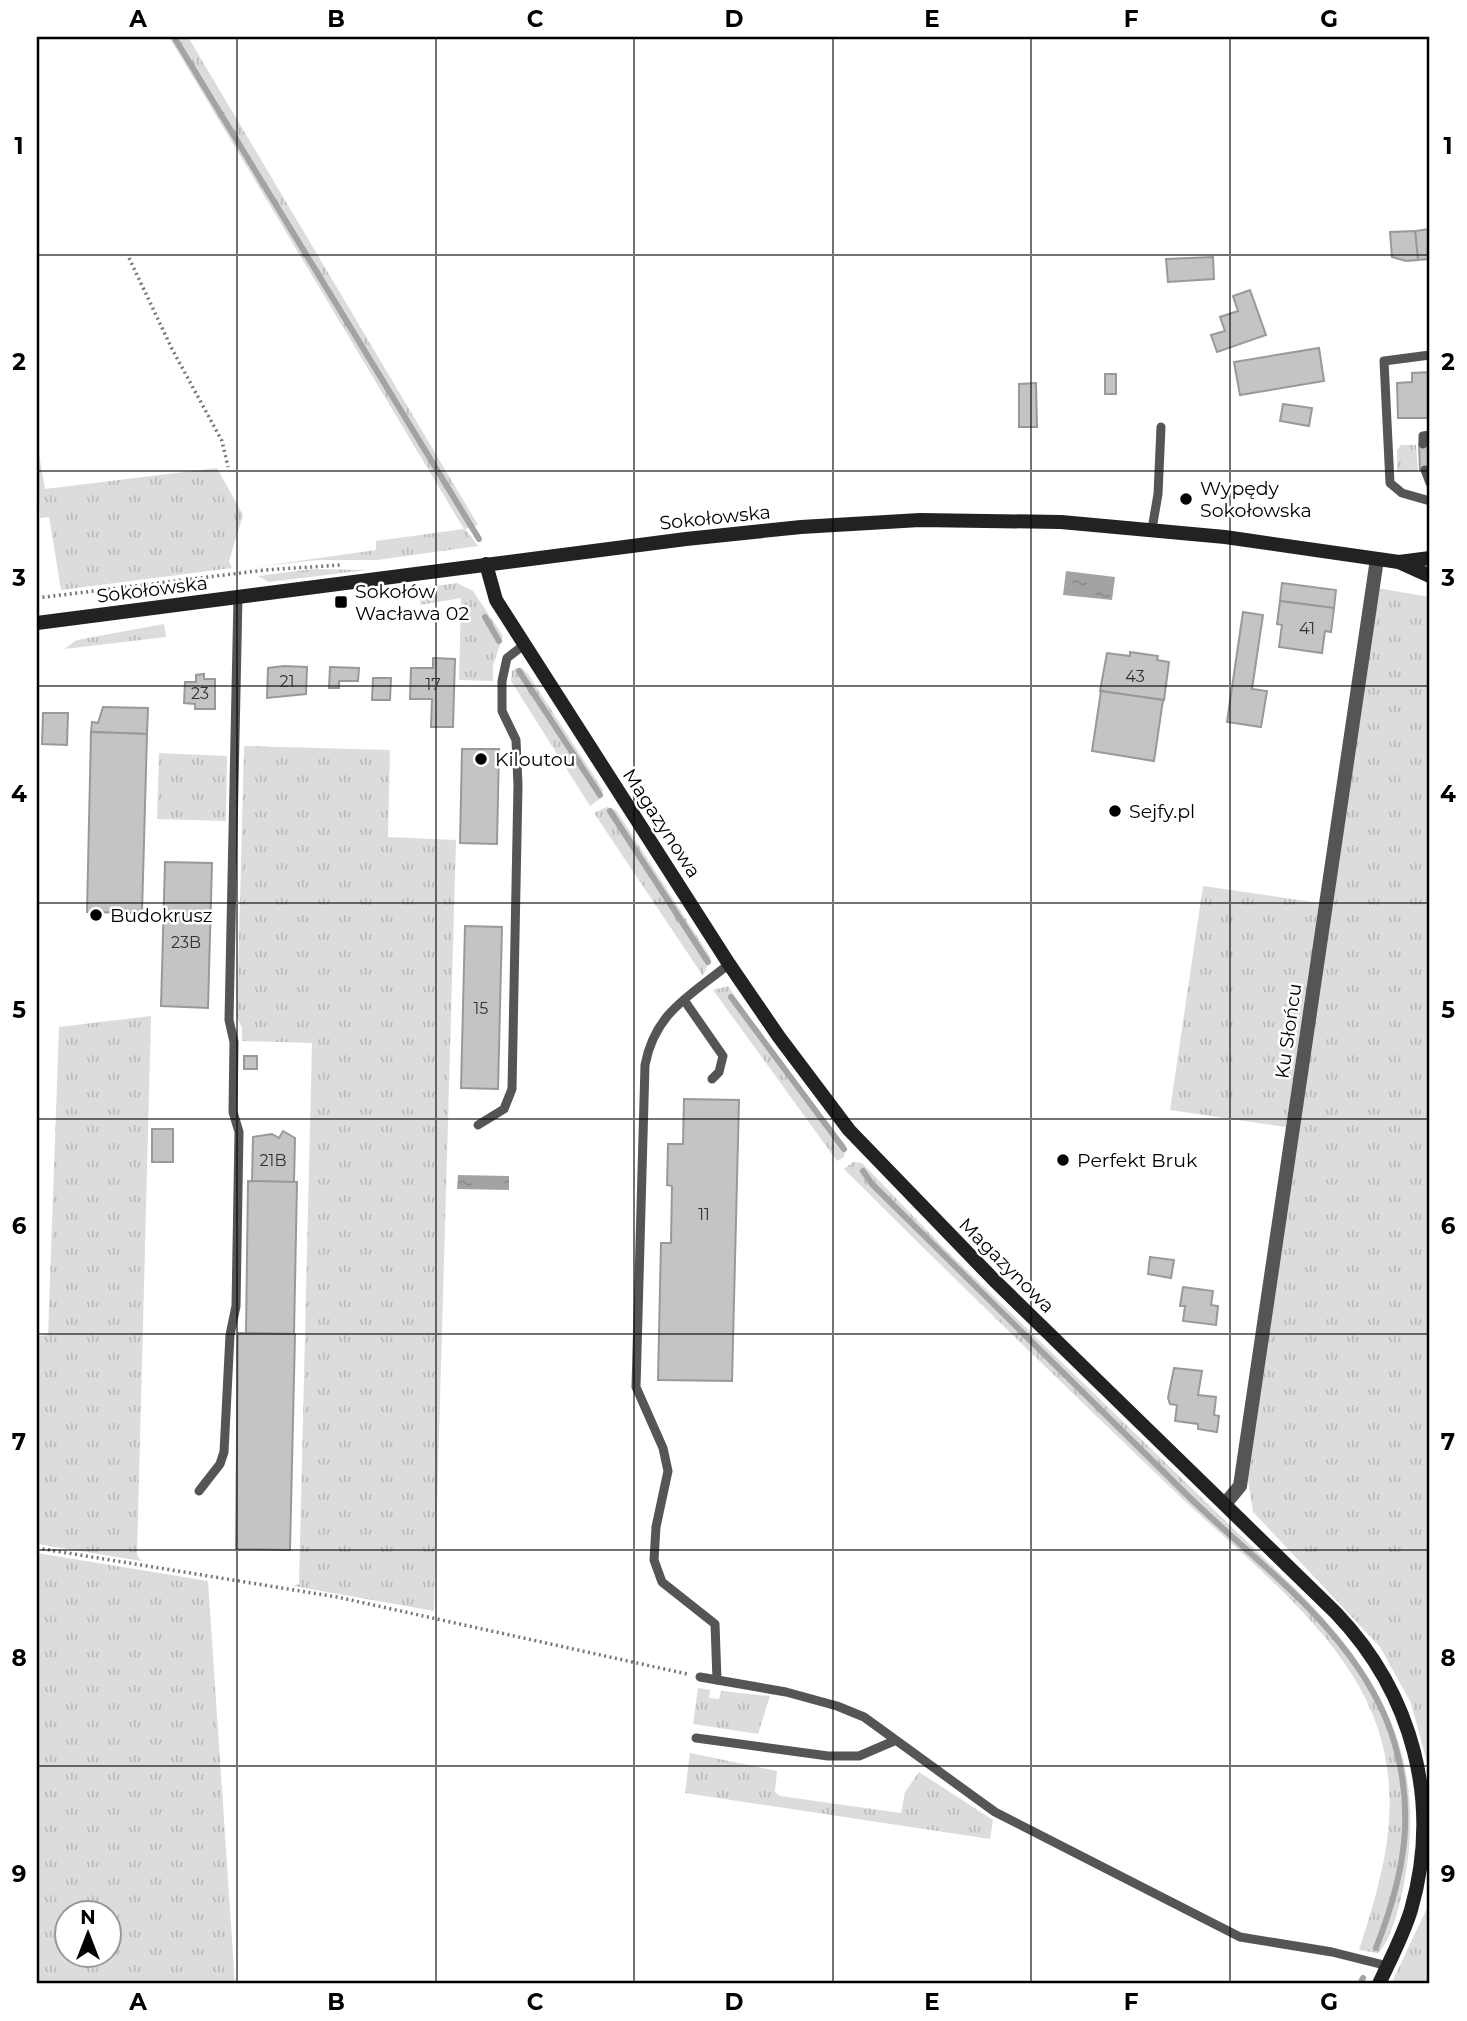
<svg xmlns="http://www.w3.org/2000/svg" width="1467" height="2021" viewBox="0 0 1467 2021" font-family="Montserrat,sans-serif">
<style>
.grass{fill:url(#grass-tufts);fill-rule:evenodd}
.water{fill:url(#water-ripples)}
.lines{fill:none;stroke-linecap:round;stroke-linejoin:round}
.stream{stroke:#a3a3a3;stroke-width:6}
.building{fill:#c4c4c4;stroke:#999;stroke-width:2}
.path{stroke:#777;stroke-width:3.5;stroke-dasharray:2 3.5;stroke-linecap:butt}
.lane{stroke:#555;stroke-width:9}
.street{stroke:#555;stroke-width:14}
.secondary{stroke:#222;stroke-width:14}
.grid{fill:none;stroke:#000;stroke-width:2;stroke-opacity:0.55}
.poi-dot{fill:#000;stroke:#fff;stroke-width:2.5}
.labels{text-anchor:middle;stroke-width:5;stroke-linejoin:round;paint-order:stroke}
.number-label{font-size:16px;fill:#313131}
.poi-label{font-size:19px;fill:#000;stroke:#fff;text-anchor:start}
.street-label{font-size:19px;fill:#000;stroke:#fff}
.neatline{fill:none;stroke:#000;stroke-width:2.5}
.grid-label{font-size:23px;text-anchor:middle;font-weight:bold;fill:#000}
</style>
<defs>
<pattern id="grass-tufts" width="24" height="20" patternUnits="userSpaceOnUse" patternTransform="scale(1.75)"><rect width="24" height="20" fill="#dcdcdc"/><path d="M3 7l-1-3M5 7V3M7 7l1-3M15 17l-1-3M17 17v-4M19 17l1-3" fill="none" stroke="#bbb"/></pattern>
<pattern id="water-ripples" width="26" height="14" patternUnits="userSpaceOnUse" patternTransform="scale(1.75)"><rect width="26" height="14" fill="#a3a3a3"/><path d="M2 4q2-2 4 0t4 0M15 11q2-2 4 0t4 0" fill="none" stroke="#8b8b8b"/></pattern>
</defs>
<rect width="100%" height="100%" fill="#fff"/>
<g class="grass">
<polygon points="169,37 188,37 478,525 465,529 478,546 377,560 318,560 255,567 376,550 376,541 464,529"/>
<polygon points="37,443 45,489 217,468 243,515 229,561 232,568 61,590 49,517 40,518"/>
<polygon points="1401,445 1416,445 1418,471 1397,472 1397,450"/>
<polygon points="312,569 367,570 269,582 258,576"/>
<polygon points="457,583 473,591 503,636 493,665 493,681 459,680 461,598 420,605 422,588"/>
<polygon points="1377,588 1430,597 1430,1773 1411,1703 1380,1647 1253,1512 1248,1480"/>
<polygon points="164,624 166,637 64,649 77,640"/>
<polygon points="516,668 522,668 528,674 603,790 601,798 590,806 511,681 512,671"/>
<polygon points="244,746 390,750 388,837 456,840 434,1611 293,1586 299,1584 312,1043 242,1041 242,1028 237,1017"/>
<polygon points="159,753 227,756 226,821 157,819"/>
<polygon points="607,807 616,810 711,958 703,976 594,813"/>
<polygon points="1203,886 1319,903 1286,1127 1170,1110"/>
<polygon points="728,986 781,1063 846,1146 844,1157 837,1161 713,990"/>
<polygon points="151,1016 137,1555 141,1561 37,1544 37,1336 48,1335 59,1027"/>
<path d="M853,1162l9,1 86,89 355,344c82,85 124,166 101,288 -3,17 -13,58 -26,69l-19,-3c25,-77 45,-147 17,-227 -33,-93 -138,-170 -207,-237 -109,-105 -218,-210 -325,-317z"/>
<path d="M37,1553l171,28 27,403h-198zM66,1912h42v42h-42z"/>
<polygon points="698,1688 710,1690 709,1698 719,1699 721,1691 770,1696 758,1734 693,1724"/>
<polygon points="690,1753 777,1771 775,1792 780,1796 901,1813 905,1792 919,1772 993,1820 990,1839 685,1793"/>
<polygon points="1430,1902 1430,1984 1391,1984"/>
</g>
<g class="water">
<polygon points="1066,571 1115,577 1112,600 1063,595"/>
<polygon points="458,1175 509,1176 509,1190 457,1189"/>
</g>
<g class="lines">
<g class="stream">
<polyline points="174,37 479,539"/>
<polyline points="485,617 499,641"/>
<polyline points="519,671 600,795"/>
<polyline points="610,811 708,962"/>
<polyline points="731,997 844,1149"/>
<path d="M863,1171l9,13c105,104 209,207 313,309 73,72 171,138 206,239 26,77 14,142 -15,216"/>
<polyline points="1360,1984 1363,1978"/>
</g>
</g>
<g class="building">
<polygon points="1430,229 1430,259 1418,260 1415,231"/>
<polygon points="1415,231 1418,260 1406,261 1392,257 1390,232"/>
<polygon points="1213,257 1214,279 1168,282 1166,259"/>
<polygon points="1250,290 1266,335 1217,352 1211,335 1225,331 1220,317 1238,311 1233,296"/>
<polygon points="1319,348 1324,381 1240,395 1234,362"/>
<polygon points="1430,372 1430,418 1398,418 1397,383 1412,382 1412,373"/>
<rect x="1105" y="374" width="11" height="20"/>
<polygon points="1036,383 1037,427 1019,427 1019,384"/>
<polygon points="1283,404 1312,408 1309,426 1280,421"/>
<polygon points="1419,444 1430,444 1430,470 1420,470"/>
<polygon points="1282,583 1336,590 1334,608 1280,601"/>
<polygon points="1280,601 1334,608 1331,632 1325,631 1322,653 1279,647 1282,625 1277,624"/>
<polygon points="1243,612 1263,615 1252,689 1267,691 1261,727 1227,722"/>
<polygon points="1130,652 1158,656 1157,660 1169,662 1164,700 1100,691 1107,653 1130,656"/>
<polygon points="433,658 455,659 453,727 431,727 432,699 410,699 411,668 433,668"/>
<polygon points="284,666 307,667 306,694 267,698 268,668"/>
<polygon points="330,667 359,668 358,681 339,681 339,688 329,688"/>
<polygon points="204,674 204,679 215,679 215,709 195,709 195,704 184,703 185,682 196,682 196,675"/>
<polygon points="373,678 391,678 390,700 372,700"/>
<polygon points="1101,691 1163,700 1154,761 1092,751"/>
<polygon points="103,707 148,708 147,734 91,732 92,722 98,723"/>
<polygon points="43,713 68,713 67,745 42,744"/>
<polygon points="91,732 147,734 142,913 87,912"/>
<polygon points="462,749 499,749 497,844 460,843"/>
<polygon points="165,862 212,863 208,1008 161,1006"/>
<polygon points="465,926 502,927 498,1089 461,1088"/>
<rect x="244" y="1056" width="13" height="13"/>
<polygon points="684,1099 739,1100 732,1381 658,1380 661,1243 671,1243 672,1186 667,1185 668,1144 683,1144"/>
<rect x="152" y="1129" width="21" height="33"/>
<polygon points="283,1131 295,1138 294,1182 252,1182 253,1137 272,1134 279,1138"/>
<polygon points="248,1181 297,1182 294,1334 246,1333"/>
<polygon points="1150,1257 1174,1260 1171,1278 1148,1274"/>
<polygon points="1183,1287 1213,1291 1211,1305 1218,1306 1216,1325 1183,1321 1185,1306 1180,1306"/>
<polygon points="238,1333 295,1334 290,1550 236,1549"/>
<polygon points="1174,1368 1202,1371 1198,1395 1216,1397 1214,1415 1219,1416 1217,1432 1198,1429 1198,1424 1175,1421 1177,1405 1170,1404 1168,1398"/>
</g>
<g class="lines">
<g class="path">
<polyline points="129,258 172,349 222,441 228,467"/>
<polyline points="37,598 265,570 341,565"/>
<polyline points="37,1548 337,1597 687,1674"/>
</g>
<g class="lane">
<polyline points="1430,355 1384,361 1390,483 1402,493 1430,501"/>
<polyline points="1423,444 1423,436 1430,435"/>
<polyline points="1425,470 1430,483"/>
<polyline points="1152,529 1158,494 1161,427"/>
<polyline points="684,1000 723,1056 719,1072 712,1079"/>
<polyline points="478,1125 504,1109 512,1089 518,785 516,740 502,711 502,681 507,658 524,645"/>
<polyline points="199,1491 220,1464 224,1452 230,1335 236,1306 239,1132 233,1112 234,1042 229,1020 238,597"/>
<polyline points="700,1677 786,1692 837,1706 864,1717 995,1812 1240,1937 1332,1952 1388,1966"/>
<path d="M717,1680l-2,-56 -53,-42 -8,-22 2,-33 12,-56 -5,-23 -27,-61 9,-322c10,-53 45,-69 84,-101"/>
<polyline points="696,1738 828,1756 859,1756 894,1741"/>
</g>
<polyline class="street" points="1225,1504 1240,1486 1377,559"/>
<g class="secondary">
<polyline points="1399,562 1430,576"/>
<path d="M486,564l10,36 233,364 50,73 70,93 145,150 342,333c77,81 106,190 75,297 -8,26 -21,50 -32,74"/>
<polyline points="37,623 686,539 801,527 920,520 1061,522 1225,537 1399,562 1430,558"/>
</g>
</g>
<path class="grid" d="M237,37v1947M436,37v1947M634,37v1947M833,37v1947M1031,37v1947M1230,37v1947M37,255h1393M37,471h1393M37,686h1393M37,903h1393M37,1119h1393M37,1334h1393M37,1550h1393M37,1766h1393"/>
<g class="poi-dot">
<circle cx="1186" cy="499" r="7"/>
<rect x="334" y="595" width="14" height="14" rx="3.5"/>
<circle cx="481" cy="759" r="7"/>
<circle cx="1115" cy="811" r="7"/>
<circle cx="96" cy="915" r="7"/>
<circle cx="1063" cy="1160" r="7"/>
</g>
<g class="labels">
<g class="number-label">
<text x="1307" y="634">41</text>
<text x="1135" y="682">43</text>
<text x="287" y="687">21</text>
<text x="433" y="690">17</text>
<text x="200" y="699">23</text>
<text x="186" y="948">23B</text>
<text x="481" y="1014">15</text>
<text x="273" y="1166">21B</text>
<text x="704" y="1220">11</text>
</g>
<g class="poi-label">
<text x="1200" y="495">Wypędy<tspan x="1200" dy="22">Sokołowska</tspan></text>
<text x="355" y="598">Sokołów<tspan x="355" dy="22">Wacława 02</tspan></text>
<text x="495" y="766">Kiloutou</text>
<text x="1129" y="818">Sejfy.pl</text>
<text x="110" y="922">Budokrusz</text>
<text x="1077" y="1167">Perfekt Bruk</text>
</g>
<g class="street-label">
<text transform="translate(715 517) rotate(-6)" y="7">Sokołowska</text>
<text transform="translate(152 589) rotate(-7)" y="7">Sokołowska</text>
<text transform="translate(662 823) rotate(57)" y="7">Magazynowa</text>
<text transform="translate(1288 1031) rotate(-82)" y="7">Ku Słońcu</text>
<text transform="translate(1007 1265) rotate(45)" y="7">Magazynowa</text>
</g>
</g>
<rect width="1467" height="2021" fill="none" stroke="#ffffff" stroke-width="77"/>
<g transform="translate(88 1934)"><circle r="33" fill="#ffffff" stroke="#999999" stroke-width="2"/>
<path d="M0-5L12 26L0 18L-12 26Z" fill="#000000"/>
<text y="-10" font-size="19" font-weight="bold" text-anchor="middle" fill="#000000">N</text>
</g>
<rect x="38" y="38" width="1390" height="1944" class="neatline"/>
<g class="grid-label">
<text x="138" y="27">A</text>
<text x="336" y="27">B</text>
<text x="535" y="27">C</text>
<text x="734" y="27">D</text>
<text x="932" y="27">E</text>
<text x="1131" y="27">F</text>
<text x="1329" y="27">G</text>
<text x="19" y="154">1</text>
<text x="1448" y="154">1</text>
<text x="19" y="370">2</text>
<text x="1448" y="370">2</text>
<text x="19" y="586">3</text>
<text x="1448" y="586">3</text>
<text x="19" y="802">4</text>
<text x="1448" y="802">4</text>
<text x="19" y="1018">5</text>
<text x="1448" y="1018">5</text>
<text x="19" y="1234">6</text>
<text x="1448" y="1234">6</text>
<text x="19" y="1450">7</text>
<text x="1448" y="1450">7</text>
<text x="19" y="1666">8</text>
<text x="1448" y="1666">8</text>
<text x="19" y="1882">9</text>
<text x="1448" y="1882">9</text>
<text x="138" y="2010">A</text>
<text x="336" y="2010">B</text>
<text x="535" y="2010">C</text>
<text x="734" y="2010">D</text>
<text x="932" y="2010">E</text>
<text x="1131" y="2010">F</text>
<text x="1329" y="2010">G</text>
</g>
</svg>
